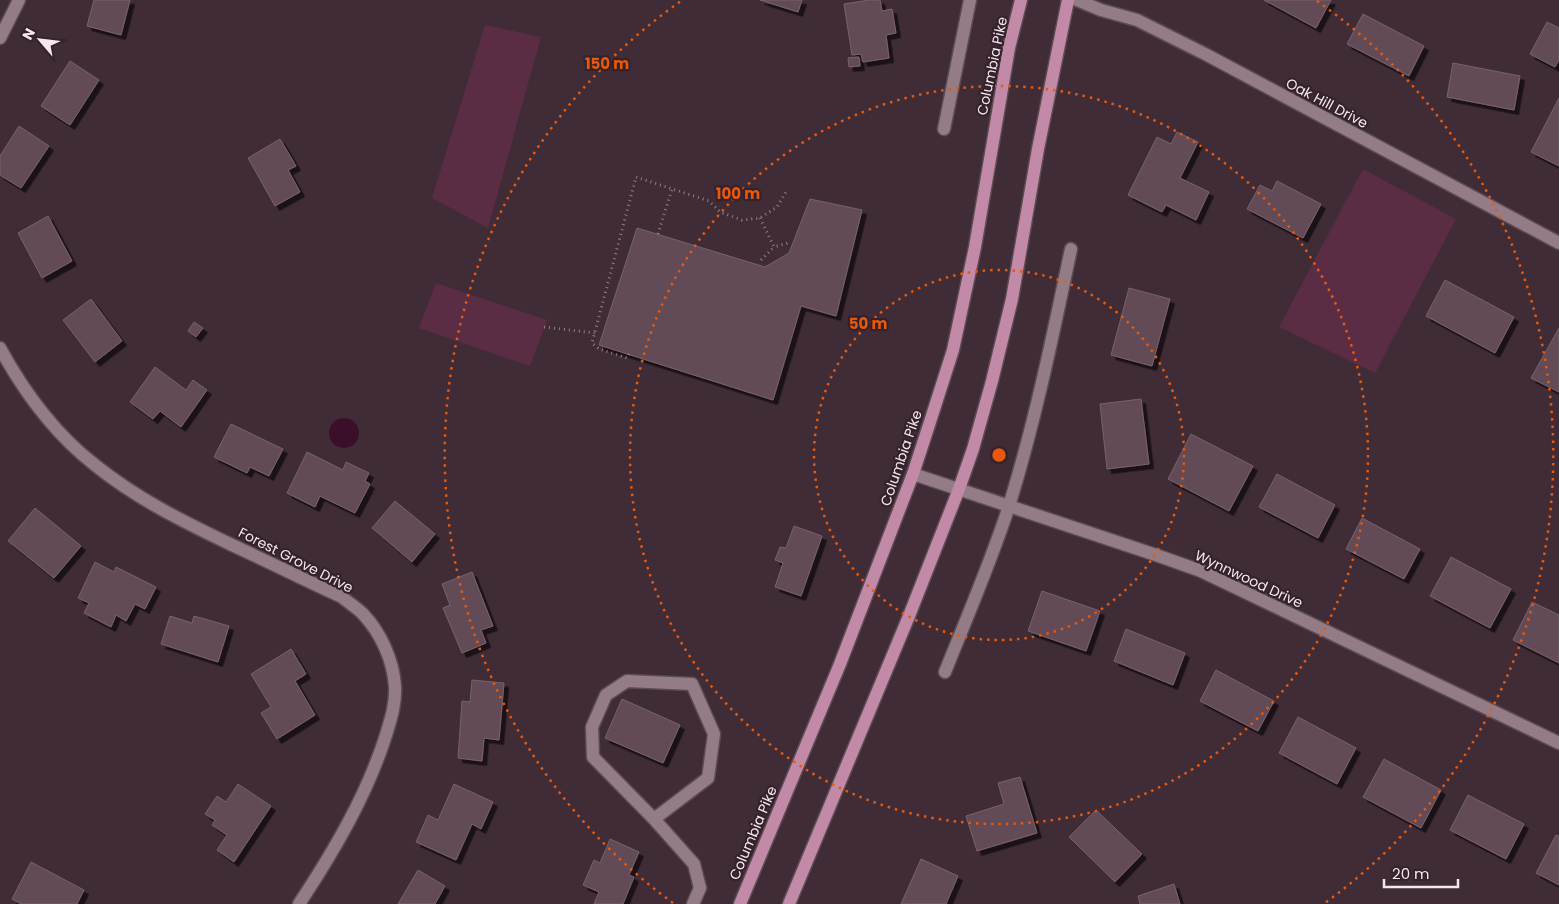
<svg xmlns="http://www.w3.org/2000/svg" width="1559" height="904" viewBox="0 0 1559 904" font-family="Poppins,sans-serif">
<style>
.green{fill:#5a2d45}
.water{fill:#3b0f29}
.building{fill:#624c57;stroke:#78616c;filter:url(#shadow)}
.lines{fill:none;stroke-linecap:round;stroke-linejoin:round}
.lane-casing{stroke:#5c4b53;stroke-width:15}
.street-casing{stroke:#5c4b53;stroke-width:15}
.primary-casing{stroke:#5c4b53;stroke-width:15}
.path{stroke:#907f87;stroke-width:3;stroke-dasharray:1 4;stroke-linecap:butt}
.lane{stroke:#947c87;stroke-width:12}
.street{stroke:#947c87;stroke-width:12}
.primary{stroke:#c28aa7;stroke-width:12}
.ring{fill:none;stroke:#e8590c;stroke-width:2.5;stroke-dasharray:2.5 5}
.labels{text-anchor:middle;stroke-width:4.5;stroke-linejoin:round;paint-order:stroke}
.street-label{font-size:14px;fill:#f4e7ed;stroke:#35222c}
.centre{fill:#e8590c;stroke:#35222c;stroke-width:2.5}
.ring-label{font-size:15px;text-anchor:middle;font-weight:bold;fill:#e8590c;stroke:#35222c;stroke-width:4.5;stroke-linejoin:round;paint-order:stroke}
</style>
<defs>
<filter id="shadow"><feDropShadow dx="4.5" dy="4.5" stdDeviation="0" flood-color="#0009"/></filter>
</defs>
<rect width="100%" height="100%" fill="#402c36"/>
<g class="green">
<polygon points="485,25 541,37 488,228 432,198"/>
<polygon points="1363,169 1456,219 1375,373 1279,327"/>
<polygon points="436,283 547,320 530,366 419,328"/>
</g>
<circle class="water" cx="344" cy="433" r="15"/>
<g class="building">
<polygon points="94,0 130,0 121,35 87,26"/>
<polygon points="760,0 802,0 798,12"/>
<polygon points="869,0 880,0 882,11 892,9 896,33 886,35 889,58 863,62 861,54 852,55 844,4"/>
<polygon points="1264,0 1331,0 1316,28"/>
<polygon points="1363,14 1424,46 1409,76 1347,44"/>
<polygon points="1547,22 1559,28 1559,60 1555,67 1530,54"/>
<polygon points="859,57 860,66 849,67 848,58"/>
<polygon points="70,61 99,80 70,125 41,106"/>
<polygon points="1453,63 1520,76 1514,110 1447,97"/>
<polygon points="1559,98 1559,166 1531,152"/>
<polygon points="19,126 49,146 21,188 0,175 0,156"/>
<polygon points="1177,132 1198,142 1180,178 1209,192 1196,220 1166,205 1162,212 1128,195 1157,137 1171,144"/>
<polygon points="280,139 296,166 288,170 300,192 275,206 248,158"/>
<polygon points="1277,181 1321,204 1303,238 1247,209 1260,185 1272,191"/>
<polygon points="810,199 862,210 836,316 801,306 773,400 599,345 637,228 765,267 789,253"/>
<polygon points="48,216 72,261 42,278 18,233"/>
<polygon points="1445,280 1514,317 1495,353 1426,316"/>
<polygon points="1129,288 1170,299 1152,366 1111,355"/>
<polygon points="91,299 122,341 95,362 63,320"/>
<polygon points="194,322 203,328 196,337 188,331"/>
<polygon points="1559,328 1559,392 1531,378"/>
<polygon points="155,367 186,390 193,380 207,390 181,427 160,411 153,419 130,402"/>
<polygon points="1141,399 1149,464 1107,469 1100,404"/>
<polygon points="231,424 283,449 269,476 250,467 247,473 214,457"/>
<polygon points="1191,434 1253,466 1229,511 1168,479"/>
<polygon points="307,452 343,470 346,462 369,473 365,481 370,484 355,513 320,496 315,507 287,493"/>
<polygon points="1277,474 1335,505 1318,538 1259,507"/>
<polygon points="395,501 435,534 412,562 372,528"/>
<polygon points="35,508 81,546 54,578 8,541"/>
<polygon points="1362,518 1420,549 1404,579 1346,549"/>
<polygon points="794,526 822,536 801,596 775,587 783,563 775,560 780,547 786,548"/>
<polygon points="1451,557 1511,589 1490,628 1430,596"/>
<polygon points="95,562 114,572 116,567 156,587 145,609 135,604 126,621 116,615 111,627 84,613 89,603 78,598"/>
<polygon points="472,572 493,626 481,630 486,643 462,653 443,608 450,605 442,584"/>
<polygon points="1042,591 1100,611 1086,651 1028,631"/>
<polygon points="1532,602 1559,615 1559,663 1513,640"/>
<polygon points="170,616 192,623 194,616 229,626 218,662 161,644"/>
<polygon points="1126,629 1185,653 1173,685 1114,661"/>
<polygon points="291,649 306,674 295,681 315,715 277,739 261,713 271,707 251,674"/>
<polygon points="1216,670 1274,701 1258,731 1200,701"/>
<polygon points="472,680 504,683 499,740 484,738 482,761 458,758 462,701 470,702"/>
<polygon points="622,699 680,725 663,763 605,738"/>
<polygon points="1298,717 1356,748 1337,784 1279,753"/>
<polygon points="1384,759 1441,790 1421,828 1363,797"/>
<polygon points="1020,777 1037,833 977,851 966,816 1004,804 998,783"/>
<polygon points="238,784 271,806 234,862 217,850 227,835 212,825 215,820 205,814 217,796 226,802"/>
<polygon points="454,784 493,802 481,829 472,824 456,860 416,842 428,815 438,820"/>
<polygon points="1468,795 1524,824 1506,859 1450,830"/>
<polygon points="1096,810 1142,854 1115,882 1069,837"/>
<polygon points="1556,835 1559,836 1559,885 1536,873"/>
<polygon points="610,839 639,852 629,875 634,877 623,904 594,904 599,892 583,885 594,860 600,863"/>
<polygon points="921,859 958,876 946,904 901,904"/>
<polygon points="31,862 84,890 77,904 21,904 12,899"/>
<polygon points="418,870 445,886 435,904 398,904"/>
<polygon points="1174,884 1180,904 1140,904 1138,896"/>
</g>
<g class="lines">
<defs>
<polyline id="lane" points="654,819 708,778 714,734 692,684 627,681 606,695 592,727 593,757 654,819 694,864 700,888"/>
<g id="street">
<polyline points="1077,0 1101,10 1137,20 1207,55 1559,243"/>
<polyline points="0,38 19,0"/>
<polyline points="944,129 970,0"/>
<path d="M0,348c24,44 55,86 95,117 42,34 89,57 137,80 37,17 73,35 110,52 7,6 15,11 21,17 18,19 30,46 32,72 1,17 -4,33 -9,49 -19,60 -52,116 -87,169"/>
<polyline points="913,474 1156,555 1201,571 1559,743"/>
<path d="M945,672c22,-55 46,-110 64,-166 26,-84 44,-171 62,-257"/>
<polyline points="693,904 700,888"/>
</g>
<g id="primary">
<polyline points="740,904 840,664 913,474 929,425 953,350 975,247 1009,48 1021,0"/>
<polyline points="789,904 909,616 959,489 973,449 992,381 1012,299 1038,149 1068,0"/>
</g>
</defs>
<use href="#lane" class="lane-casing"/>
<use href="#street" class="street-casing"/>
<use href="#primary" class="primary-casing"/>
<g class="path">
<polyline points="760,218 774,247 788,243"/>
<polyline points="658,234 672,189"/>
<polyline points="761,260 774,247"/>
<polyline points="544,327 595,333"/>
<polyline points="629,354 627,358 599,349 592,343 636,177 709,201 720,212 742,220 760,218 777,207 786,192"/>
</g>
<use href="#lane" class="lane"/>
<use href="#street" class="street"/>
<use href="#primary" class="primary"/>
</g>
<g class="ring">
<circle cx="999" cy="455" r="185"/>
<circle cx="999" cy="455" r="369"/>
<path d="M673 903A554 554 0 0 1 681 1M1317 1A554 554 0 0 1 1325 903"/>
</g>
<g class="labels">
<g class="street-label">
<text transform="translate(992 66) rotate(-78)" y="5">Columbia Pike</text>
<text transform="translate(1327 103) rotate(28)" y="5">Oak Hill Drive</text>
<text transform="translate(901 458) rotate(-71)" y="5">Columbia Pike</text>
<text transform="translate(296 560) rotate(27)" y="5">Forest Grove Drive</text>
<text transform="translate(1249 579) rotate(25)" y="5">Wynnwood Drive</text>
<text transform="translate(753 833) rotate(-67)" y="5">Columbia Pike</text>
</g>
</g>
<circle cx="999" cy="455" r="8" class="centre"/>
<g class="ring-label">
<text x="607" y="69">150 m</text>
<text x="738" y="199">100 m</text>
<text x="868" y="329">50 m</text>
</g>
<g transform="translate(40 40) rotate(298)" stroke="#35222c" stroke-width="4" paint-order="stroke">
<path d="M0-4L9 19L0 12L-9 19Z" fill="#f4e7ed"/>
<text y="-8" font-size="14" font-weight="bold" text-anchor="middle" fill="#f4e7ed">N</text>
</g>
<path d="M1384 879v8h74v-8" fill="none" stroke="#f4e7ed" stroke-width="2.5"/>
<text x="1392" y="879" font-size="15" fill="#f4e7ed" stroke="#35222c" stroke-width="4" paint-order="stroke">20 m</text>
</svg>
